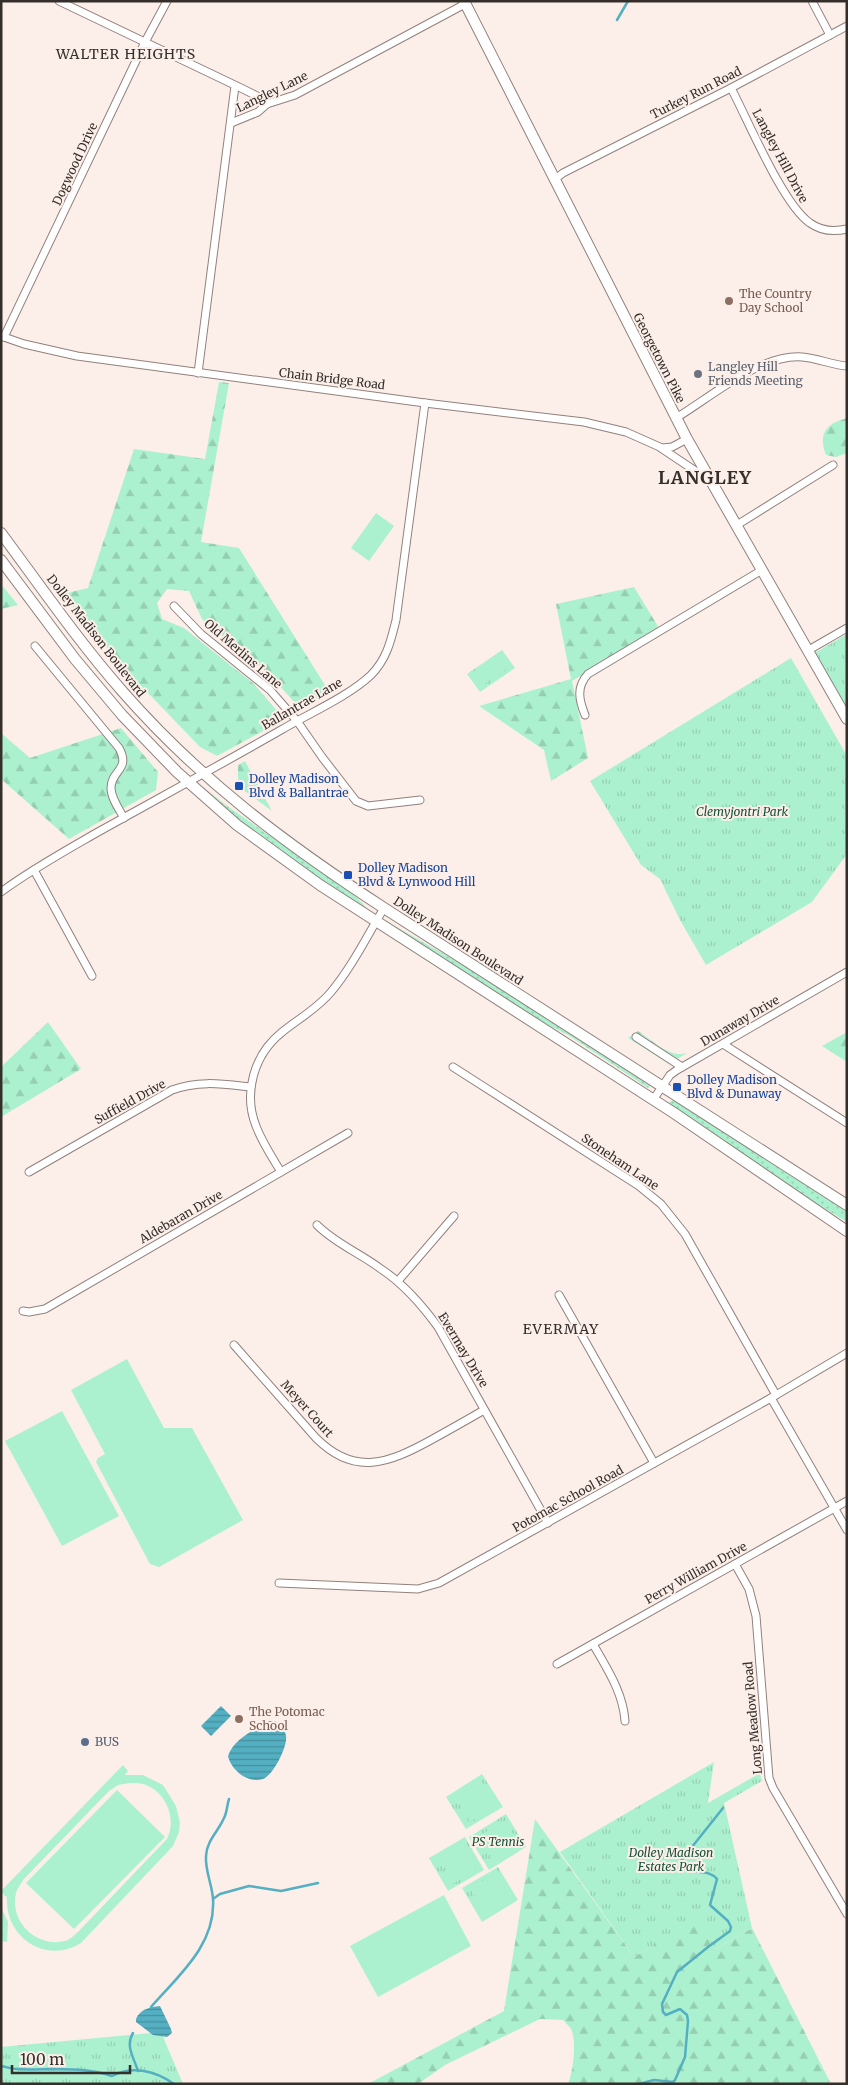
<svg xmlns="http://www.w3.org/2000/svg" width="848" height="2085" viewBox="0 0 848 2085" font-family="Merriweather,serif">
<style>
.grass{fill:url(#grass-dots)}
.forest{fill:url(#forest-firs)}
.park{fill:url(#park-tufts)}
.pitch{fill:#acf1cf;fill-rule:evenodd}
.water{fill:url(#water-rules)}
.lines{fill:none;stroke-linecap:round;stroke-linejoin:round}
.stream{stroke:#53afc1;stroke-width:2.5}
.minor-casing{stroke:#91817c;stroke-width:9}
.primary-casing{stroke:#91817c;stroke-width:12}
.minor{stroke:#fff;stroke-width:7}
.primary{stroke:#fff;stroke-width:10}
.education-dot{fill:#8d6e63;stroke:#fcefe9;stroke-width:2}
.worship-dot{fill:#6b7280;stroke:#fcefe9;stroke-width:2}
.transit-dot{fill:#1a4fb4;stroke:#fcefe9;stroke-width:2}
.service-dot{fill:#5c6f8a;stroke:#fcefe9;stroke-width:2}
.labels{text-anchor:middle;stroke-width:4;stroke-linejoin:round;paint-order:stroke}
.street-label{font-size:12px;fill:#352f2c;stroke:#fcefe9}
.education-label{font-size:12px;fill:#785e54;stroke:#fcefe9;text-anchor:start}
.worship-label{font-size:12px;fill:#5b616d;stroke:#fcefe9;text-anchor:start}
.transit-label{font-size:12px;fill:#164399;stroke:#fcefe9;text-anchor:start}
.park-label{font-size:12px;font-style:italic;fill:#155039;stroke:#fcefe9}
.service-label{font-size:12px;fill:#4e5e75;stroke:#fcefe9;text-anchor:start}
.neighbourhood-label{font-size:14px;letter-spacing:1px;fill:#352f2c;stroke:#fcefe9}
.district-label{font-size:18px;font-weight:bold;letter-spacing:1px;fill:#352f2c;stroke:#fcefe9}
</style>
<defs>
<pattern id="grass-dots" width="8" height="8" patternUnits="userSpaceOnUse" patternTransform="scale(1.25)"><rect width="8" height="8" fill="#acf1cf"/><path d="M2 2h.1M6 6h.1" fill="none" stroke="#95cfb2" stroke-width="1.8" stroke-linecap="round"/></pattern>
<pattern id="forest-firs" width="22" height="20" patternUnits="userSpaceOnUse" patternTransform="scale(1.25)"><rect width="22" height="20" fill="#acf1cf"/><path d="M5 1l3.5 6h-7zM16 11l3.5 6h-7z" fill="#95cfb2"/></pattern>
<pattern id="park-tufts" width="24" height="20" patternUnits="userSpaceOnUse" patternTransform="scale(1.25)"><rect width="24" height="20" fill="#acf1cf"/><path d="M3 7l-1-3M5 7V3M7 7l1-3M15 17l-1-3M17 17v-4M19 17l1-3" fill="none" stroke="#95cfb2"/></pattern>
<pattern id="water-rules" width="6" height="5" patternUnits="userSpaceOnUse" patternTransform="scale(1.25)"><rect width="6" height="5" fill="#53afc1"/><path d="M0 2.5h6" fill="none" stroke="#468f9d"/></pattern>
</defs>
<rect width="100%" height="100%" fill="#fcefe9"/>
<g class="grass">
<polygon points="202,786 223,803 352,893 365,906 364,909 285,857 226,811"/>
<polygon points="388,922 470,969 584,1042 650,1086 648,1088 645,1086 568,1035 530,1016 386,923"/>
<polygon points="674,1100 847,1211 847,1222 776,1179 671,1106 669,1102"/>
</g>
<g class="forest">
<polygon points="219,382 229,383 201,542 239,548 330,693 306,707 295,703 268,673 202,619 189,591 167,589 157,603 162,619 184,628 254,684 279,713 276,724 217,756 200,747 123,667 63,594 88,588 134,449 205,459"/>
<path d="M847,418v35l-11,4 -10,-2c-8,-21 -1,-31 21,-37z"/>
<polygon points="1,584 18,605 1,609"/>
<polygon points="634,587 659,628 572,681 588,758 551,781 544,750 479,706 571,679 556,604"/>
<polygon points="121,728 158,772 156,790 69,839 1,779 1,733 30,758"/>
<polygon points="245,761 272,811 238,786 238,765"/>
<polygon points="48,1022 81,1069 1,1117 1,1067"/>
<path d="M638,1031c14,9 33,28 49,22l-18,11 -41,-26z"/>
<polygon points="847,1032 847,1062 822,1046"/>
<path d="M535,1819l99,138 61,-38 21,30 36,-21 78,154 -5,2h-257c5,-12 9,-43 3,-55 -2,-3 -6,-7 -8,-9l-23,-1 -95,46 -27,19h-50l136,-73z"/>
</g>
<g class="park">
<polygon points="847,634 847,710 813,654"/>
<polygon points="502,650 515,668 480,692 467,674"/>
<polygon points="791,658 847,756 847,854 812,902 706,965 680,920 660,879 641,865 590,781"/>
<polygon points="714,1762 708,1803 760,1773 762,1781 724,1803 752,1928 716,1949 695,1920 634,1957 560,1852"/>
<polygon points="482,1774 503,1807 466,1829 446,1797"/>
<polygon points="506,1814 526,1847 489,1870 469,1837"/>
<polygon points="465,1837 484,1870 448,1891 429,1858"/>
<polygon points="498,1867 518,1900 482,1922 462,1888"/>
<polygon points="161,2032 183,2084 1,2084 1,2047"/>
</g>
<g class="pitch">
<polygon points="376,513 394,526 369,561 351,548"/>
<polygon points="499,658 506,669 483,685 476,674"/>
<polygon points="127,1359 164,1428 192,1428 243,1520 159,1567 150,1564 96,1462 98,1458 105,1454 71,1390"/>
<polygon points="62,1411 119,1516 62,1546 5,1441"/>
<path d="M123,1765l5,6 -3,4h18l20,10 13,21 4,17 -1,9 -6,14 -92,97c-35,22 -77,-6 -74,-47l-1,1 -5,-6zM130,1783c5,0 11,0 16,2 20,8 31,33 21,54l-89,93c-4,3 -8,8 -13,9 -28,7 -56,-19 -49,-48 1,-4 5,-9 7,-13l86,-89 9,-6z"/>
<polygon points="479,1782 485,1793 461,1807 455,1796"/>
<polygon points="117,1790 165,1837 74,1929 26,1883"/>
<polygon points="487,1797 494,1808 470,1822 464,1811"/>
<polygon points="503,1822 509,1833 485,1848 479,1836"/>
<polygon points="511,1837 518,1848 494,1862 488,1851"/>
<polygon points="461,1844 467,1855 443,1869 437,1858"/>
<polygon points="470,1859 476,1870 452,1884 446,1873"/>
<polygon points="494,1874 501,1885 477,1900 470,1888"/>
<polygon points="503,1889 510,1900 486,1914 479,1903"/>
<polygon points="444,1895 471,1946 378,1997 350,1946"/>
<polygon points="1,1907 8,1922 7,1942 1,1941"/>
</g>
<g class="water">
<polygon points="221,1706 231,1716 211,1736 201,1726"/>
<path d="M266,1721h9c6,4 10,8 11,15 2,10 -13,40 -23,43 -15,5 -32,-9 -35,-23 6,-18 25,-24 38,-35z"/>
<path d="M160,2006l11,23 1,4 -5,4 -14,-2 -17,-13v-3c4,-10 14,-12 24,-13z"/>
</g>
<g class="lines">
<g class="stream">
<polyline points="617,20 628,1"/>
<path d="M213,1899c-1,-15 -8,-28 -7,-43 1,-16 12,-24 18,-38 3,-5 3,-13 5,-19"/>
<path d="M151,2007c27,-31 65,-62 62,-108l7,-5 29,-8 32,5 37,-8"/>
<path d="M133,2033c-8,13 1,25 5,38"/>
<path d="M1,2066c6,1 10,3 16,3 32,2 63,-4 95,7 20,-11 44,-5 62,8"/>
<path d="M639,2084l15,-4 19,2 2,-2 10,-23 3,-36 -1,-6 -7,-6 -14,6 -3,-3 -1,-8 15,-32 31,-25 22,-16 1,-4 -3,-6 -18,-16 7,-26c-9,-12 -31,-2 -37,-17l43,-54"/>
</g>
<defs>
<g id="minor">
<polyline points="59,1 243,89 257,96 267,104"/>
<polyline points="812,1 830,35"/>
<path d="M731,88c17,32 52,117 79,135 11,8 24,9 37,6"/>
<polyline points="231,123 258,112 267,104 295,95 465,4"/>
<polyline points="555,179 563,173 731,88 847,26"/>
<polyline points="1,336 24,344 77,356 425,403 584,422 626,432 662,448 672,447 687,439"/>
<polyline points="4,337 145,42 167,1"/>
<polyline points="198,373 235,86"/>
<path d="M676,418c35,-21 84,-64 126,-61 15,1 30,8 45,9"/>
<polyline points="661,448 697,472 705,470"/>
<polyline points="737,525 833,465"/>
<polyline points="174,606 201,634 270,690 297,721 322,757 356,801 368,806 420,800"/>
<path d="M35,646l84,102c12,22 -8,22 -8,40 0,10 8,21 13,30"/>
<polyline points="807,651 847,628"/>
<path d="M585,715c-6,-15 -9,-28 3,-41l174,-104"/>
<polyline points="34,870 92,976"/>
<path d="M1,892c31,-23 64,-41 97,-60 61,-34 122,-67 183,-102 27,-16 68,-34 90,-55 16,-16 20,-35 25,-55l29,-217"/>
<polyline points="636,1037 682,1067"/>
<polyline points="723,1044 847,1123"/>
<polyline points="453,1067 639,1186 661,1204 685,1234 776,1395"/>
<polyline points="653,1100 670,1075 677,1070 847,972"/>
<path d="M29,1172l143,-82c27,-10 51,-6 79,-3"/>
<path d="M281,1172c-9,-15 -19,-30 -25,-46 -13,-33 -2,-71 25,-93 17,-14 36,-24 50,-41 21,-25 36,-56 53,-84"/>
<path d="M317,1225c19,19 43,28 64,44 23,15 41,36 57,58l110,196"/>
<polyline points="398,1281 454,1216"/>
<polyline points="559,1295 654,1463"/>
<polyline points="23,1311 29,1312 45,1309 348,1133"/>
<path d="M234,1345l82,93c39,39 73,25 115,2 18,-10 36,-20 53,-30"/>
<polyline points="771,1398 847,1530"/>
<polyline points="735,1564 749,1589 756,1616 769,1778 773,1788 847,1914"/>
<polyline points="279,1583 418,1589 439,1583 771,1398 847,1353"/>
<path d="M593,1644c14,25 30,48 32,77"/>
<polyline points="557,1664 847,1501"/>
</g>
<g id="primary">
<polyline points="464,1 687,439 847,719"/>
<path d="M1,533c40,54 78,109 122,159 78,89 163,152 261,216l463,297"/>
<polyline points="1,560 75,659 122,715 177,772 237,825 320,885 674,1113 847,1231"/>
</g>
</defs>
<use href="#minor" class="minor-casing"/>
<use href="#primary" class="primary-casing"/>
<use href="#minor" class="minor"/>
<use href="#primary" class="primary"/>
</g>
<g class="education-dot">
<circle cx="729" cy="301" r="5"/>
<circle cx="239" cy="1719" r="5"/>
</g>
<circle class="worship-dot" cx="698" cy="374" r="5"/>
<g class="transit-dot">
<rect x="234" y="781" width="10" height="10" rx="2.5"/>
<rect x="343" y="870" width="10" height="10" rx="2.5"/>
<rect x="672" y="1082" width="10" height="10" rx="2.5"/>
</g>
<circle class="service-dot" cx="85" cy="1742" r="5"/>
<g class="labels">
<g class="street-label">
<text transform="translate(272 92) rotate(-26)" y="4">Langley Lane</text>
<text transform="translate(696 93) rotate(-27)" y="4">Turkey Run Road</text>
<text transform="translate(780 156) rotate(62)" y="4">Langley Hill Drive</text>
<text transform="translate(75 164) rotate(-65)" y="4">Dogwood Drive</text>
<text transform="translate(659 358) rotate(63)" y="4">Georgetown Pike</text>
<text transform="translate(332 379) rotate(7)" y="4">Chain Bridge Road</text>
<text transform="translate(96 636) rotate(52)" y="4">Dolley Madison Boulevard</text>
<text transform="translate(243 654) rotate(41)" y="4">Old Merlins Lane</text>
<text transform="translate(302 704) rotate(-30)" y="4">Ballantrae Lane</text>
<text transform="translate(458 941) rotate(33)" y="4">Dolley Madison Boulevard</text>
<text transform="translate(740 1021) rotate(-30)" y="4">Dunaway Drive</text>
<text transform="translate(130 1102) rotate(-29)" y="4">Suffield Drive</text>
<text transform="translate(620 1162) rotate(34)" y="4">Stoneham Lane</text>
<text transform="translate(181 1217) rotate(-30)" y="4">Aldebaran Drive</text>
<text transform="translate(463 1350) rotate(59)" y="4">Evermay Drive</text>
<text transform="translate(307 1409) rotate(48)" y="4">Meyer Court</text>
<text transform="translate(568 1499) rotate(-29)" y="4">Potomac School Road</text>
<text transform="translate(696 1573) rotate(-29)" y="4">Perry William Drive</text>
<text transform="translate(753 1718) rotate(-95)" y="4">Long Meadow Road</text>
</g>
<g class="education-label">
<text x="739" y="298">The Country<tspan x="739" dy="14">Day School</tspan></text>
<text x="249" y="1716">The Potomac<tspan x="249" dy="14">School</tspan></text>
</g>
<g class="worship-label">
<text x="708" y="371">Langley Hill<tspan x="708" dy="14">Friends Meeting</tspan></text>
</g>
<g class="transit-label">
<text x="249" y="783">Dolley Madison<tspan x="249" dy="14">Blvd &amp; Ballantrae</tspan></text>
<text x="358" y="872">Dolley Madison<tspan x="358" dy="14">Blvd &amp; Lynwood Hill</tspan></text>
<text x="687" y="1084">Dolley Madison<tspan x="687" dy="14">Blvd &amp; Dunaway</tspan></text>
</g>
<g class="park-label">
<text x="742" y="816">Clemyjontri Park</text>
<text x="498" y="1846">PS Tennis</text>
<text x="671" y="1857">Dolley Madison<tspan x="671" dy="14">Estates Park</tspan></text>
</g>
<g class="service-label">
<text x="95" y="1746">BUS</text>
</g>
<g class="neighbourhood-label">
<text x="126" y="59">WALTER HEIGHTS</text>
<text x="561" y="1334">EVERMAY</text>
</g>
<g class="district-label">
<text x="705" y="484">LANGLEY</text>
</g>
</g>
<rect width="848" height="2085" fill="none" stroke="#352f2c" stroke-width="5"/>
<path d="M12 2065v8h118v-8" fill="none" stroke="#352f2c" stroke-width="2.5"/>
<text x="20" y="2065" font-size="15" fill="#352f2c" stroke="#fcefe9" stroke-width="4" paint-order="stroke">100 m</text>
</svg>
